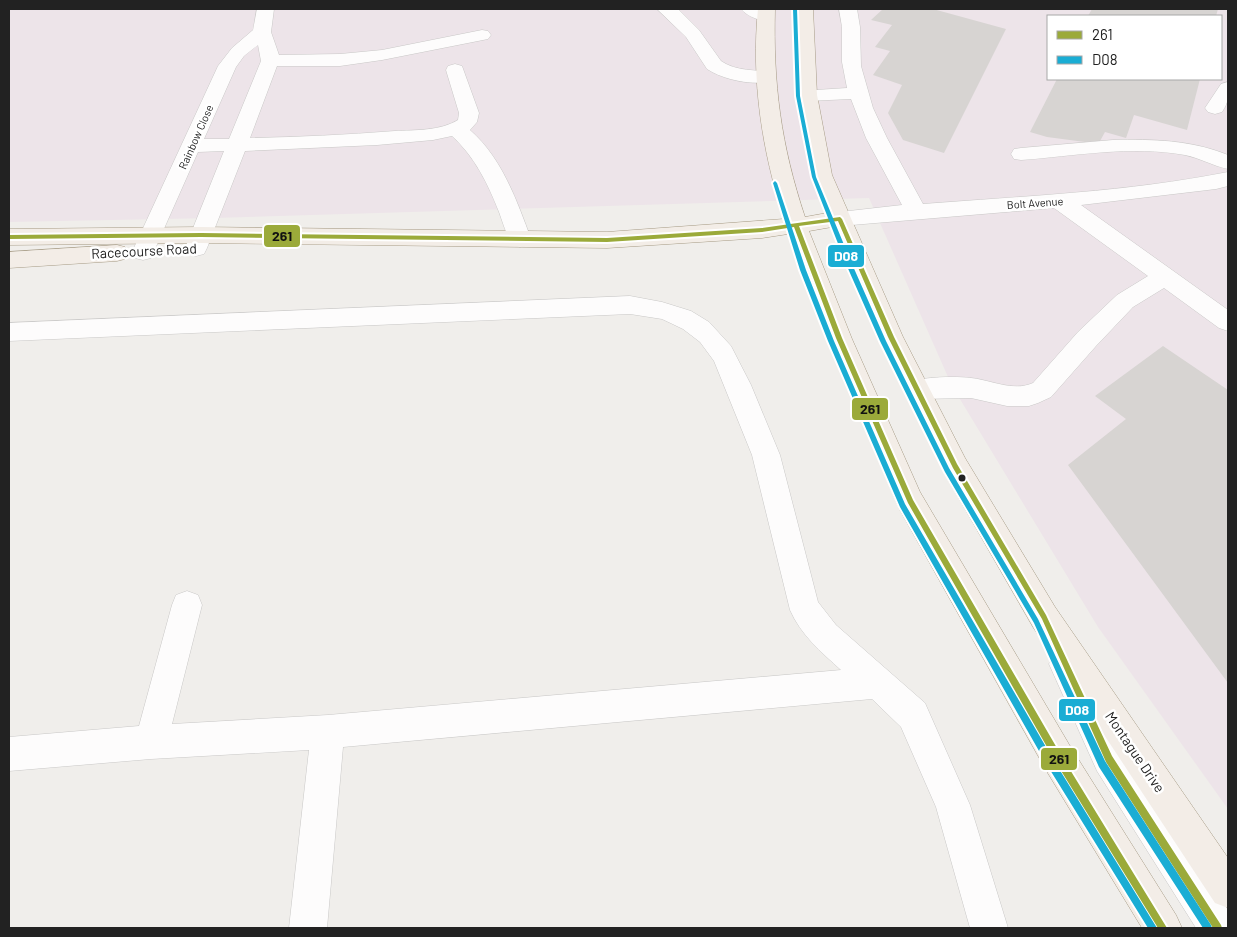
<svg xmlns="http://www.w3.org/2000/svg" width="1237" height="937" viewBox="0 0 1237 937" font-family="Barlow,sans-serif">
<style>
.industrial{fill:#ede4e9;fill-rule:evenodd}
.building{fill:#d7d4d2}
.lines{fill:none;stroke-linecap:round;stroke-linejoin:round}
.minor-casing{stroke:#c9c8c7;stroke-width:1}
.major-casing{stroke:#a79c86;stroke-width:1}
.minor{fill:#fdfcfc;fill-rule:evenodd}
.major{fill:#f3ede7;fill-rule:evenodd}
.bus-1-casing{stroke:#fff;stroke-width:4}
.bus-2-casing{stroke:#fff;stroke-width:4}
.bus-1{fill:#9baa3a;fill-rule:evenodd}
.bus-2{fill:#1aadd4;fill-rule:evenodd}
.bus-dot{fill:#222;stroke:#fff;stroke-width:2}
.labels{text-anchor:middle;stroke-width:5;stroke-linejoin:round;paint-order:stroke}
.far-street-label{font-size:11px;fill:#222;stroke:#fff}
.street-label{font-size:14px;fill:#222;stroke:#fff}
.line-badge{stroke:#fff;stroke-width:2}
.badge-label{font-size:14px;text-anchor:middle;font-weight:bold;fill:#fff}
.pale-badge-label{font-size:14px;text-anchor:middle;font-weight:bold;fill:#111}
</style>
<rect width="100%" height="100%" fill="#f0eeeb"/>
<path class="industrial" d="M9,9h1219v800l-130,-182 -146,-241 -83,-188 -655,20 -205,4zM1048,16h173v63h-173z"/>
<g class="building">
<polygon points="883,9 933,9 1006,29 944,153 903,140 888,113 902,85 873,75 890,51 875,47 892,25 871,20"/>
<polygon points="1092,9 1218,9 1216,16 1088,16"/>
<polygon points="1057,79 1200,79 1187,130 1134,115 1126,138 1105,132 1100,141 1085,142 1047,137 1030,132"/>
<polygon points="1163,346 1228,390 1228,683 1068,465 1126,419 1095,396"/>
</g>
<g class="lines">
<defs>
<g id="minor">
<path d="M257,9h17l-3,23 8,23 61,-1 42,-4 100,-20 6,1 3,4 -3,4 -106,21 -42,6h-63l-27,72c48,-1 96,-3 145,-7 20,-1 45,0 63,-11l1,-7 -13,-43 2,-4 7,-2 7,2 17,47 -2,9 -7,8c32,28 47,71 61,109l-3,5 -8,3 -8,-3c-6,-10 -9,-21 -13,-32 -11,-28 -24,-55 -47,-76l-19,4 -56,5 -132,6 -38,97 -3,6 -8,2 -8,-2 -3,-6 39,-97 -26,1 -47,106 -8,2 -8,-2 -3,-6 86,-186 14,-18 21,-18zM258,45l3,16 -32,78h-25l32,-72 8,-11z"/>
<path d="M657,9l22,1 20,20 22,31c16,11 34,8 52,12l2,4 -2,4c-20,5 -49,-1 -66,-12l-21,-32z"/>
<path d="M741,9c11,-1 26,-3 33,7l-3,4c-10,2 -23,-3 -30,-11z"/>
<path d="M839,9h18l3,18 1,39 12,42 14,30 36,66c102,-8 205,-12 305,-32v14l-12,3 -135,16 147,105v21l-9,-3 -55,-40 -31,19 -37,39 -45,51 -13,6 -9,3h-22l-36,-8 -54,1 -9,-3 -4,-7 4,-7c16,-5 46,-6 63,-4 20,2 42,14 62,5l45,-51 39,-37 31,-19 -94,-68 -214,18 -8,-2 -3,-5 3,-5 8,-2 62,-7 -36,-67 -15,-39 -44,2 -7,-2 -3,-4 3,-4 47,-3 -5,-26v-35z"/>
<path d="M1228,82c1,12 1,20 -6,30l-7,2 -7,-2 -3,-4 16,-24z"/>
<path d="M1113,140c40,-1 78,0 115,15v14c-15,-3 -28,-11 -43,-14 -53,-10 -111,1 -164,5l-7,-1 -3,-5 3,-5 7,-1z"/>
<path d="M630,296l32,6 29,9 18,11 22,24 20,39 29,70 38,147 18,23 89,78 45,102 38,123h-38l-34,-121 -35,-80 -29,-28 -529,48 -16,181h-38l20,-178 -158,9 -142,12v-34l130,-11 33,-121 4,-10 11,-4 11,4 4,10 -30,119 156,-9 513,-45c-20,-18 -40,-35 -51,-60l-38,-155 -38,-94 -14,-19 -17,-13 -21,-10 -32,-5 -621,27v-18z"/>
<polygon points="1065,649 1076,653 1121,747 1228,910 1228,928 1196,928 1097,771 1049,664 1054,653"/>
</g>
<g id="major">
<path d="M758,9h17c-2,75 6,136 30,208l22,-4 -15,-38 -15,-80 -1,-86h17l4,86 15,80 71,162 62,121 90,149 173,251v50l-13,-5 -182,-276 -88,-153 -66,-137 -47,-110 -23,4 43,108 68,153 150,254 106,169 6,13h-40l-96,-158 -146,-260 -73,-171 -39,-105 -26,4 -155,10 -406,-5 -192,2v-16l192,-2 406,5 177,-13c-22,-68 -33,-139 -26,-210z"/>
<polygon points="117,245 125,247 128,253 125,259 117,261 9,268 9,252"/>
</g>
</defs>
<use href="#minor" class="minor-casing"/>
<use href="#major" class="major-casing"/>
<use href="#minor" class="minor"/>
<use href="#major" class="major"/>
<defs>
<polygon id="bus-1" points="840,217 842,219 894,337 957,464 1046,615 1112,756 1221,925 1222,928 1213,928 1106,762 1042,619 953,468 888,337 838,221 799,226 842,338 913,500 1061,755 1167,928 1158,928 1055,761 908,503 836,338 794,227 762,232 607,242 201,237 9,239 9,235 201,233 607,238 762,228"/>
<g id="bus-2">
<polygon points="793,9 797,9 800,96 816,177 852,264 886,341 949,468 1038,619 1105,761 1211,925 1212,928 1203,928 1099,767 1034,623 945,472 880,341 846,264 812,177 796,96"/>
<polygon points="775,181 777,183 806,270 834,341 905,504 1053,759 1157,928 1148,928 1047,765 900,507 828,341 800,270 773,183"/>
</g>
</defs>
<use href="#bus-1" class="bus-1-casing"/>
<use href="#bus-2" class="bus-2-casing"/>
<use href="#bus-1" class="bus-1"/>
<use href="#bus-2" class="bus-2"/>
</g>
<circle class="bus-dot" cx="962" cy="478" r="4.5"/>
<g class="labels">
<g class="far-street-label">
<text transform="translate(196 137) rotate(-66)" y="4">Rainbow Close</text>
<text transform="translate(1035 203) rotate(-4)" y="4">Bolt Avenue</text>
</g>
<g class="street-label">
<text transform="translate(144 251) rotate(-3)" y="5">Racecourse Road</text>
<text transform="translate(1135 752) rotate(56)" y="5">Montague Drive</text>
</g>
</g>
<g class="line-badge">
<rect x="263" y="224" width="38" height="24" rx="5" fill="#9baa3a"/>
<rect x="827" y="244" width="38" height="24" rx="5" fill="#1aadd4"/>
<rect x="851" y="397" width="38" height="24" rx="5" fill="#9baa3a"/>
<rect x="1058" y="698" width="38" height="24" rx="5" fill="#1aadd4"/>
<rect x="1040" y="747" width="38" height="24" rx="5" fill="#9baa3a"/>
</g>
<g class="badge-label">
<text x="846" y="261">D08</text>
<text x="1077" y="715">D08</text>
</g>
<g class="pale-badge-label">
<text x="282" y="241">261</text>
<text x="870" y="414">261</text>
<text x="1059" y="764">261</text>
</g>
<rect width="1237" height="937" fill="none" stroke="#222222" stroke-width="20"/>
<rect x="1047" y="15" width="175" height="65" fill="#ffffff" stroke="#a7a7a7"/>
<rect x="1057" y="31" width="25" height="8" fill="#9baa3a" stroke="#a7a7a7"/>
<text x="1092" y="40" font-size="15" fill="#222222">261</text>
<rect x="1057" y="56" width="25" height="8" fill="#1aadd4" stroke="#a7a7a7"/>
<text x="1092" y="65" font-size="15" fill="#222222">D08</text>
</svg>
